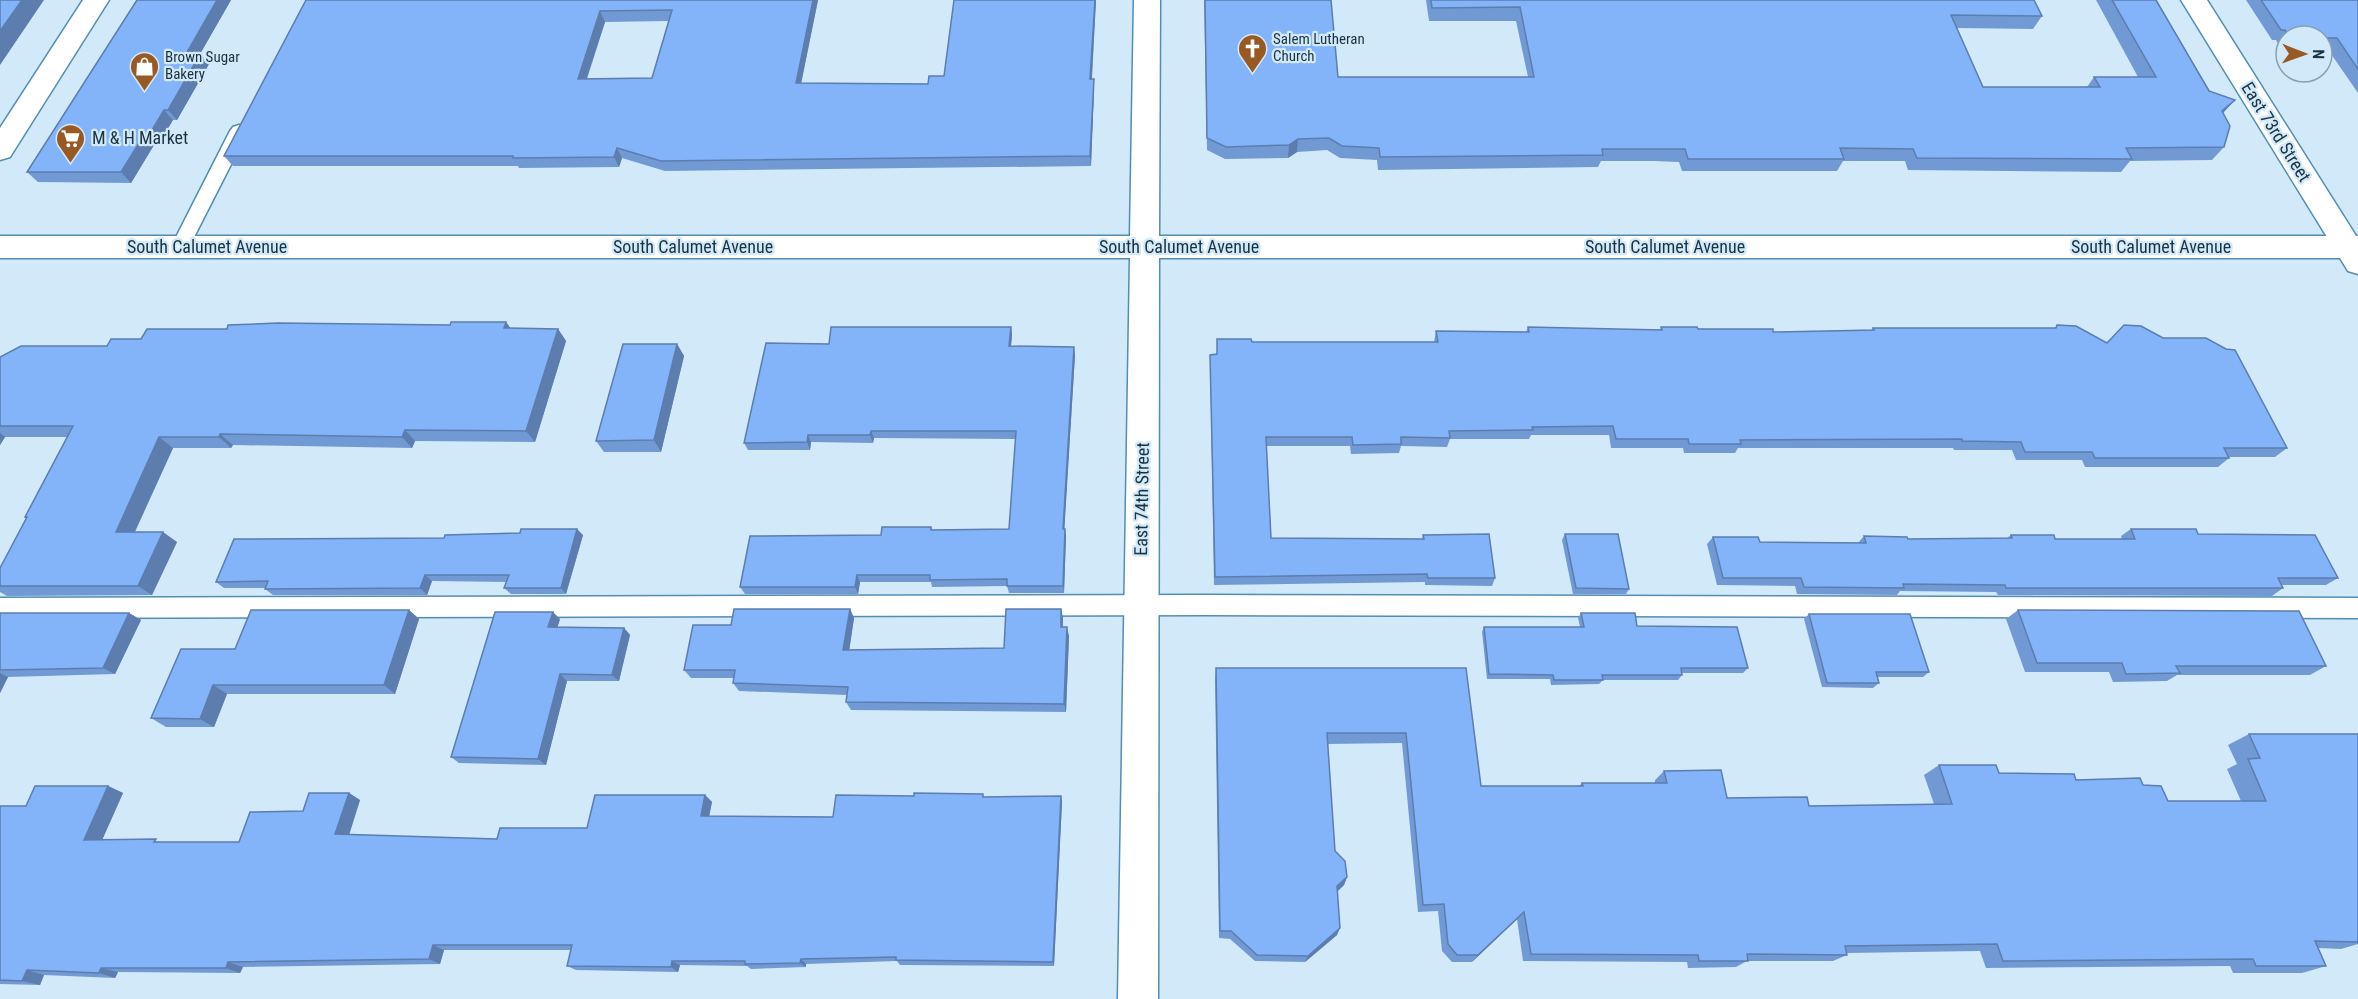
<svg xmlns="http://www.w3.org/2000/svg" width="2358" height="999" viewBox="0 0 2358 999" font-family="'Roboto Condensed',sans-serif">
<style>
.lines{fill:none;stroke-linecap:round;stroke-linejoin:round}
.service-casing{stroke:#528db3;stroke-width:3}
.minor-casing{stroke:#528db3;stroke-width:3}
.tertiary-casing{stroke:#528db3;stroke-width:3}
.service{fill:#fff;fill-rule:evenodd}
.minor{fill:#fff;fill-rule:evenodd}
.tertiary{fill:#fff;fill-rule:evenodd}
.wall{fill:#719ad5;fill-rule:evenodd}
.shaded-wall{fill:#5c7dae}
.building{fill:#83b3f8;stroke:#5c7dae;stroke-width:1.5;fill-rule:evenodd}
.labels{text-anchor:middle;stroke-width:4.5;stroke-linejoin:round;paint-order:stroke}
.far-poi-label{font-size:15px;fill:#1a3342;stroke:#d2e9fa;text-anchor:start}
.street-label{font-size:18px;fill:#1a3342;stroke:#d2e9fa}
.poi-label{font-size:18px;fill:#1a3342;stroke:#d2e9fa;text-anchor:start}
</style>
<rect width="100%" height="100%" fill="#d2e9fa"/>
<g class="lines">
<defs>
<g id="service">
<polygon points="239,125 245,127 248,131 189,247 187,252 180,254 173,252 171,247 230,131 233,127"/>
<polygon points="1205,595 2358,598 2358,618 1205,615 0,618 0,598"/>
</g>
<polygon id="minor" points="1134,0 1160,0 1159,236 2358,236 2358,258 1159,258 1158,999 1118,999 1130,258 0,258 0,236 1130,236"/>
<g id="tertiary">
<polygon points="83,0 109,0 10,157 0,160 0,128"/>
<polygon points="2181,0 2207,0 2358,239 2358,274 2348,271"/>
</g>
</defs>
<use href="#service" class="service-casing"/>
<use href="#minor" class="minor-casing"/>
<use href="#tertiary" class="tertiary-casing"/>
<use href="#service" class="service"/>
<use href="#minor" class="minor"/>
<use href="#tertiary" class="tertiary"/>
</g>
<g class="wall">
<polygon points="137,0 231,0 200,54 209,64 177,120 173,120 158,145 154,145 131,183 38,182 27,172"/>
<path d="M306,0h512l-17,83 127,1 16,-8 10,-76h142l-4,79 2,10 -3,77 -426,5 -43,-13 -3,9 -100,1 -1,-2h-285l-9,-10zM669,21l-17,57 -65,1 18,-57z"/>
<polygon points="1204,0 1331,0 1338,77 1528,77 1516,21 1429,21 1426,0 2034,0 2042,16 2033,29 1957,28 1983,87 2087,87 2094,77 2138,77 2096,0 2156,0 2223,113 2224,147 2212,160 2130,161 2121,172 1908,170 1905,161 1843,161 1837,171 1682,171 1679,162 1654,161 1601,161 1598,167 1378,170 1377,160 1340,158 1327,150 1297,152 1288,158 1225,159 1207,150"/>
<polygon points="2246,0 2358,0 2358,93 2327,48 2322,48 2322,36 2286,36 2286,49 2281,49 2276,40 2272,40"/>
<polygon points="506,322 510,328 558,329 566,341 535,442 415,441 412,448 233,445 231,448 173,448 135,532 177,542 152,595 7,596 0,592 0,568 26,518 25,517 67,437 5,437 0,445 0,357 107,346 141,339 227,329 450,325"/>
<polygon points="2057,325 2287,448 2275,457 2228,457 2229,458 2218,467 2085,467 2082,460 2016,460 2012,450 1954,450 1953,448 1738,448 1735,453 1684,453 1683,448 1611,448 1609,435 1531,435 1529,439 1450,439 1447,447 1401,446 1399,453 1351,454 1350,446 1266,446 1271,538 1422,539 1423,535 1495,578 1492,586 1425,585 1425,582 1214,585 1210,355 1216,354 1252,342 1434,342 1436,331 1526,332 1528,327 1660,330 1661,327 1773,332 1871,330 1873,328 2055,328"/>
<polygon points="1011,327 1012,335 1011,346 1075,355 1064,529 1066,536 1064,593 1009,593 1007,586 932,587 931,582 860,582 858,594 745,594 740,587 881,535 931,527 932,530 1009,529 1016,439 874,438 873,443 811,442 810,450 748,450 744,443 829,344"/>
<polygon points="677,344 684,356 661,452 604,452 596,441"/>
<polygon points="2131,529 2198,534 2338,578 2326,585 2281,585 2283,588 2272,596 1998,595 1996,592 1900,591 1897,595 1797,594 1795,586 1717,585 1707,544 1713,537 1760,542 1858,543 1864,536 1908,539 2007,538 2011,535 2055,539 2122,539 2121,536"/>
<polygon points="1565,534 1629,589 1626,594 1573,594 1562,540"/>
<polygon points="583,535 566,594 511,594 504,588 507,582 432,581 427,595 273,595 265,589 265,588 224,588 216,582 444,538"/>
<polygon points="850,609 854,618 849,650 1004,648 1061,609 1063,618 1063,627 1069,636 1066,712 851,710 846,702 847,695 739,691 733,683 734,678 691,678 684,670 731,625"/>
<polygon points="409,610 419,619 395,694 227,694 214,727 166,727 151,718 235,649"/>
<polygon points="2018,610 2326,666 2310,675 2177,675 2167,681 2113,682 2109,672 2025,672 2006,619"/>
<polygon points="0,613 129,613 141,620 115,674 8,677 0,693"/>
<polygon points="1581,613 1637,626 1748,668 1743,673 1682,673 1682,675 1678,680 1603,680 1599,684 1551,685 1550,679 1487,679 1482,632 1484,627 1580,627 1578,618"/>
<polygon points="1809,614 1929,672 1923,677 1877,677 1879,683 1873,688 1822,687 1804,619"/>
<polygon points="560,619 557,628 624,628 630,635 619,681 567,681 546,765 459,763 451,757"/>
<polygon points="1216,668 1466,668 1481,786 1579,786 1582,783 1655,783 1655,780 1664,771 1727,798 1809,806 1934,804 1924,775 1939,765 1999,773 2143,785 2168,801 2241,801 2227,769 2237,764 2228,745 2249,734 2358,734 2358,944 2341,949 2318,948 2326,966 2302,973 2233,973 2230,966 1986,968 1980,951 1847,953 1847,955 1833,961 1747,961 1736,967 1688,968 1687,962 1523,961 1517,919 1472,962 1452,962 1442,951 1438,911 1418,912 1402,743 1328,744 1335,851 1347,877 1344,885 1338,891 1337,935 1305,962 1255,961 1230,939 1219,938 1215,679"/>
<polygon points="108,786 123,793 102,840 162,842 239,842 303,811 349,793 360,800 349,835 497,839 587,828 705,795 712,802 709,816 833,817 984,797 1061,796 1062,802 1054,966 900,965 897,961 806,964 806,967 751,969 747,966 680,965 678,972 576,970 567,966 571,950 444,950 440,964 243,967 240,973 118,972 115,978 44,975 40,985 0,984 0,806 26,806"/>
</g>
<g class="shaded-wall">
<polygon points="22,0 44,0 0,65 0,31"/>
<polygon points="217,0 231,0 200,54 209,64 177,120 168,110 186,54"/>
<polygon points="813,0 818,0 799,94 796,83"/>
<polygon points="1095,0 1096,0 1091,89 1090,79"/>
<polygon points="600,11 605,22 583,89 578,79"/>
<polygon points="1094,79 1094,89 1091,166 1090,156"/>
<polygon points="2235,100 2223,113 2210,124 2222,111"/>
<polygon points="164,110 173,120 158,145 149,135"/>
<polygon points="144,135 154,145 131,183 121,172"/>
<polygon points="1298,139 1297,152 1288,158 1289,145"/>
<polygon points="617,148 622,158 619,167 614,157"/>
<polygon points="506,322 514,333 504,328"/>
<polygon points="1011,327 1012,335 1010,355 1009,346"/>
<polygon points="558,329 566,341 535,442 526,431"/>
<polygon points="677,344 684,356 661,452 654,440"/>
<polygon points="1074,347 1075,355 1064,536 1063,529"/>
<polygon points="405,430 415,441 412,448 402,437"/>
<polygon points="871,431 874,438 873,443 870,435"/>
<polygon points="0,433 5,437 0,445"/>
<polygon points="220,434 233,445 231,448 219,437"/>
<polygon points="808,435 811,442 810,450 807,442"/>
<polygon points="159,437 173,448 130,542 116,532"/>
<polygon points="577,529 583,535 566,594 561,588"/>
<polygon points="1065,529 1066,536 1064,593 1063,586"/>
<polygon points="163,532 177,542 152,595 138,586"/>
<polygon points="425,575 432,581 427,595 420,588"/>
<polygon points="857,575 860,582 858,594 855,587"/>
<polygon points="850,609 854,618 848,659 843,650"/>
<polygon points="1061,609 1063,618 1062,636 1061,627"/>
<polygon points="409,610 419,619 395,694 384,685"/>
<polygon points="553,612 560,619 555,635 548,627"/>
<polygon points="129,613 141,620 115,674 103,668"/>
<polygon points="1067,627 1069,636 1066,712 1064,704"/>
<polygon points="624,628 630,635 619,681 612,675"/>
<polygon points="0,673 8,677 0,693"/>
<polygon points="560,674 567,681 546,765 538,759"/>
<polygon points="213,685 227,694 214,727 200,719"/>
<polygon points="108,786 123,793 99,847 84,840"/>
<polygon points="349,793 360,800 347,841 335,834"/>
<polygon points="705,795 712,802 708,822 701,816"/>
<polygon points="1061,796 1062,802 1054,966 1053,962"/>
<polygon points="1347,877 1344,885 1334,894 1337,886"/>
<polygon points="1524,912 1517,919 1472,962 1478,955"/>
<polygon points="1340,928 1337,935 1305,962 1308,956"/>
<polygon points="433,945 444,950 440,964 429,959"/>
<polygon points="801,959 806,964 806,967 800,963"/>
<polygon points="672,961 680,965 678,972 671,967"/>
<polygon points="228,962 243,967 240,973 226,968"/>
<polygon points="101,968 118,972 115,978 99,973"/>
<polygon points="27,970 44,975 40,985 22,981"/>
</g>
<g class="building">
<polygon points="0,0 22,0 0,31"/>
<polygon points="137,0 217,0 186,54 200,54 168,110 164,110 149,135 144,135 121,172 27,172"/>
<path d="M306,0h507l-17,83 132,1 1,-8h15l10,-76h141l-5,79h4l-4,77 -429,5 -44,-13 -3,9 -101,1v-2h-289zM672,10l-20,68 -74,1 22,-68z"/>
<polygon points="1205,0 1331,0 1338,77 1534,77 1520,7 1432,8 1431,0 2034,0 2042,16 1951,15 1983,87 2100,87 2094,77 2156,77 2112,0 2156,0 2209,91 2235,100 2222,111 2230,126 2224,147 2126,148 2132,159 1917,158 1913,149 1840,148 1844,159 1688,159 1685,149 1602,149 1603,155 1380,157 1379,148 1342,146 1329,138 1298,139 1289,145 1226,147 1207,138"/>
<polygon points="2261,0 2358,0 2358,69 2337,38 2322,38 2322,36 2289,36 2285,30 2281,30"/>
<polygon points="451,322 506,322 504,328 558,329 526,431 405,430 402,437 220,434 219,437 159,437 116,532 163,532 138,586 0,586 0,568 27,517 25,517 73,426 0,426 0,357 21,346 107,346 111,339 141,339 147,329 227,329 228,325 278,323 450,325"/>
<polygon points="2057,325 2076,326 2107,343 2124,325 2141,326 2163,338 2206,338 2226,349 2235,350 2287,448 2224,448 2229,458 2095,458 2092,452 2025,452 2021,442 1962,441 1962,439 1740,440 1741,444 1689,444 1688,439 1616,439 1613,426 1532,427 1533,430 1449,431 1450,438 1401,437 1401,444 1353,445 1352,437 1266,437 1271,538 1424,539 1423,535 1489,534 1495,578 1428,578 1427,574 1215,577 1210,355 1217,354 1217,339 1251,339 1252,342 1438,342 1436,331 1529,332 1528,327 1662,330 1661,327 1697,327 1698,329 1773,329 1773,332 1874,330 1873,328 2056,328"/>
<polygon points="831,327 1011,327 1009,346 1074,347 1063,529 1065,529 1063,586 1007,586 1007,579 930,580 930,575 857,575 855,587 740,587 750,536 881,535 882,527 931,527 931,530 1009,529 1016,431 871,431 870,435 808,435 807,442 744,443 766,343 829,344"/>
<polygon points="623,344 677,344 654,440 596,441"/>
<polygon points="521,529 577,529 561,588 504,588 509,575 425,575 420,588 265,589 268,581 216,582 234,539 444,538 445,535 520,533"/>
<polygon points="2131,529 2196,529 2198,534 2315,535 2338,578 2278,578 2283,588 2006,588 2005,585 1903,584 1904,588 1804,587 1801,578 1723,578 1713,537 1758,537 1760,542 1866,543 1864,536 1907,537 1908,539 2012,538 2011,535 2054,535 2055,539 2135,539"/>
<polygon points="1565,534 1618,534 1629,589 1576,588"/>
<polygon points="734,609 850,609 843,650 1004,648 1006,609 1061,609 1061,627 1067,627 1064,704 846,702 848,687 733,683 735,670 684,670 693,625 731,625"/>
<polygon points="251,610 409,610 384,685 213,685 200,719 151,718 181,649 235,649"/>
<polygon points="2018,610 2299,611 2326,666 2176,666 2180,673 2126,674 2122,663 2037,663"/>
<polygon points="495,612 553,612 548,627 624,628 612,675 560,674 538,759 451,757"/>
<polygon points="0,613 129,613 103,668 0,670"/>
<polygon points="1581,613 1635,613 1637,626 1737,627 1748,668 1681,668 1682,675 1602,675 1603,680 1554,680 1553,675 1489,674 1484,627 1584,627"/>
<polygon points="1809,614 1910,614 1929,672 1876,672 1879,683 1827,683"/>
<polygon points="1216,668 1466,668 1481,786 1583,786 1582,783 1667,783 1664,771 1721,770 1727,798 1807,797 1809,806 1952,804 1939,765 1996,765 1999,773 2074,774 2076,780 2140,778 2143,785 2161,786 2168,801 2266,801 2248,759 2260,758 2249,734 2358,734 2358,942 2315,941 2326,966 2256,966 2253,959 2003,961 1997,944 1845,946 1847,955 1747,954 1748,961 1699,961 1698,955 1531,954 1524,912 1478,955 1457,955 1448,944 1444,904 1423,905 1406,733 1327,733 1335,851 1345,861 1347,877 1337,886 1340,928 1308,956 1257,955 1231,931 1220,931"/>
<polygon points="35,786 108,786 84,840 156,839 154,842 239,842 250,812 303,811 309,793 349,793 335,834 497,839 500,828 587,828 595,795 705,795 701,816 833,817 836,795 914,796 914,793 983,794 983,797 1061,796 1053,962 896,960 896,957 801,959 800,963 745,964 745,961 672,961 671,967 567,966 572,945 433,945 429,959 228,962 226,968 101,968 99,973 27,970 22,981 0,980 0,806 26,806"/>
</g>
<defs>
<symbol id="church-pin" viewBox="-11 -11 22 30"><path d="M0 17L-7.5 6A9.5 9.5 0 1 1 7.5 6Z" fill="#995922" stroke="#d2e9fa"/><path d="M-1.2-6h2.4v3.5h3.3v2.4h-3.3V6h-2.4V-.1h-3.3v-2.4h3.3Z" fill="#fff"/></symbol>
<symbol id="shop-pin" viewBox="-11 -11 22 30"><path d="M0 17L-7.5 6A9.5 9.5 0 1 1 7.5 6Z" fill="#995922" stroke="#d2e9fa"/><path d="M-5-2.5h2.3a2.7 3.5 0 0 1 5.4 0H5L5.5 6h-11ZM-1.5-2.5h3a1.5 2.3 0 0 0-3 0Z" fill="#fff"/></symbol>
<symbol id="supermarket-pin" viewBox="-11 -11 22 30"><path d="M0 17L-7.5 6A9.5 9.5 0 1 1 7.5 6Z" fill="#995922" stroke="#d2e9fa"/><path d="M-6-5.5h2.5l.6 2H6L4.5 2H-2.5L-4.4-4H-6ZM-1.5 3.2a1.3 1.3 0 1 0 .1 0ZM3 3.2a1.3 1.3 0 1 0 .1 0Z" fill="#fff"/></symbol>
</defs>
<g fill-rule="evenodd">
<use href="#church-pin" x="1236" y="32" width="33" height="45"/>
<use href="#shop-pin" x="128" y="50" width="33" height="45"/>
<use href="#supermarket-pin" x="54" y="122" width="33" height="45"/>
</g>
<g class="labels">
<g class="far-poi-label">
<text x="1273" y="44">Salem Lutheran<tspan x="1273" dy="17">Church</tspan></text>
<text x="165" y="62">Brown Sugar<tspan x="165" dy="17">Bakery</tspan></text>
</g>
<g class="street-label">
<text transform="translate(2276 132) rotate(58)" y="6">East 73rd Street</text>
<text x="207" y="253">South Calumet Avenue</text>
<text x="693" y="253">South Calumet Avenue</text>
<text x="1179" y="253">South Calumet Avenue</text>
<text x="1665" y="253">South Calumet Avenue</text>
<text x="2151" y="253">South Calumet Avenue</text>
<text transform="translate(1142 499) rotate(-89)" y="6">East 74th Street</text>
</g>
<g class="poi-label">
<text x="92" y="144">M &amp; H Market</text>
</g>
</g>
<g transform="translate(2304 54) rotate(91)"><circle r="28" fill="#d2e9fa" stroke="#88a0b0" stroke-width="1.5"/>
<path d="M0-4.5L10 22L0 15L-10 22Z" fill="#995922"/>
<text y="-9" font-size="16" font-weight="bold" text-anchor="middle" fill="#1a3342">N</text>
</g>
</svg>
